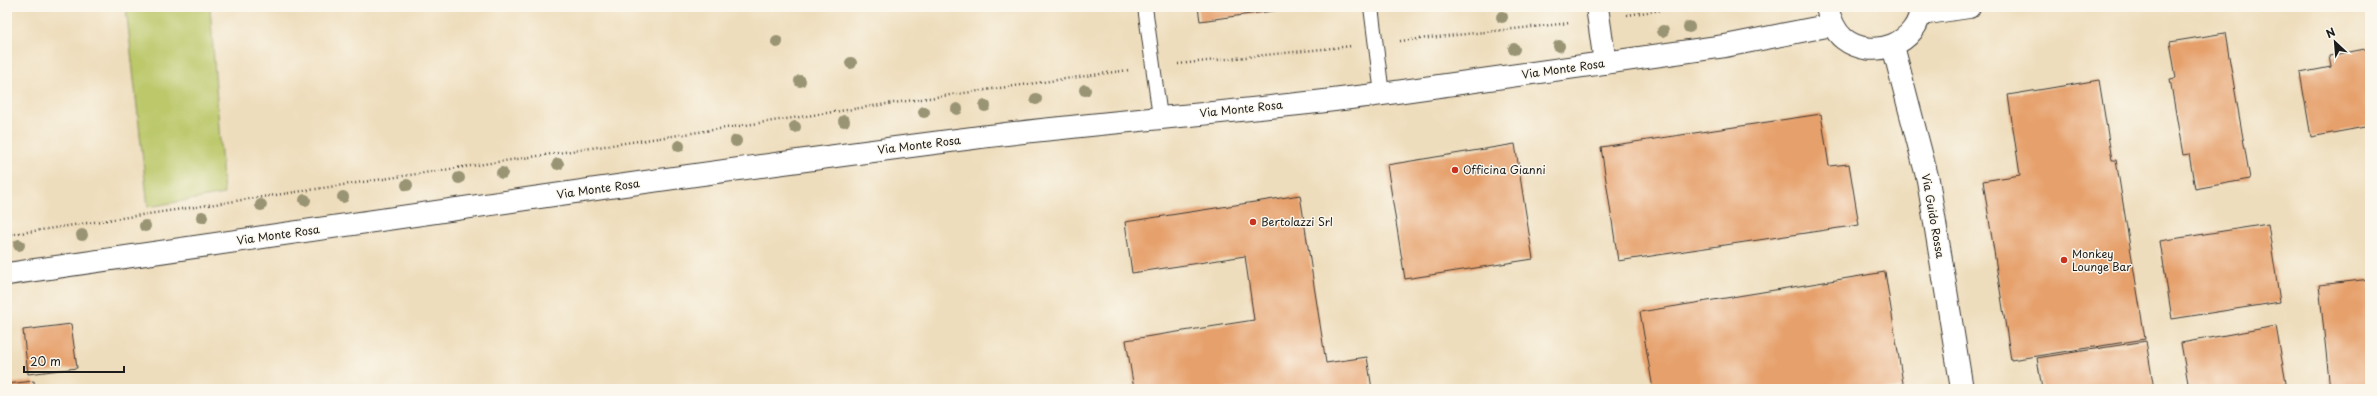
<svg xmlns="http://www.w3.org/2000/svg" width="2377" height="396" viewBox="0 0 2377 396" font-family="'Playpen Sans',sans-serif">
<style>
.green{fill:#bcc86a;stroke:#6c7243}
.building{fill:#e6a06c}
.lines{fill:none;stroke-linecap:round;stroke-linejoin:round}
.service-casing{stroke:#3c3934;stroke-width:16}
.minor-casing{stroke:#3c3934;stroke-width:24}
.tertiary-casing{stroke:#3c3934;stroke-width:24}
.path{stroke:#3c3934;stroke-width:2.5;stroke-dasharray:1 3;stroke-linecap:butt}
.service{stroke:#fff;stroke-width:14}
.minor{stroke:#fff;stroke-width:22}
.tertiary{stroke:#fff;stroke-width:22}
.tree{fill:#999473}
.poi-dot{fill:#c8321e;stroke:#fbf7ec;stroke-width:1.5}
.labels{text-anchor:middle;stroke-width:3;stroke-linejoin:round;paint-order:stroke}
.street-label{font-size:11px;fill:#1c1c1c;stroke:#fbf7ec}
.poi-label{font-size:11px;fill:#1c1c1c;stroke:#fbf7ec;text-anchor:start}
</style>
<rect width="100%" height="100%" fill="#fbf7ec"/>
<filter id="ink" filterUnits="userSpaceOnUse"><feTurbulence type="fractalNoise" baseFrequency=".025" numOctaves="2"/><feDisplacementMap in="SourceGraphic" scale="8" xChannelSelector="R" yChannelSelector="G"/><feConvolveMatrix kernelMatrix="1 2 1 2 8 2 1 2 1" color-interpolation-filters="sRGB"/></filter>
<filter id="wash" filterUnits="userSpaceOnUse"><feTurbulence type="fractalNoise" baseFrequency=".012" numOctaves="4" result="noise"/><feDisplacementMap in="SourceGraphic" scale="16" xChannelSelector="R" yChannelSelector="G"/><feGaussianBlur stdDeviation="0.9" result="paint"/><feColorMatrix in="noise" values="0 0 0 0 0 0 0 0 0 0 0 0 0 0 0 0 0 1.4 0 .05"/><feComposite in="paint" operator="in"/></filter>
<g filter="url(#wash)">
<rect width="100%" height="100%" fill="#eeddbc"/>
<polygon class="green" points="126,7 210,7 224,194 148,207"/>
<g id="blocks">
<g class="building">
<polygon points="774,7 793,7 793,8 774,10"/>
<polygon points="1198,7 1294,7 1294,8 1200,21"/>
<polygon points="2225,33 2250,179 2195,189 2189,154 2183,155 2170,79 2176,78 2170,42"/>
<polygon points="2370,48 2370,126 2311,137 2300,73 2331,67 2329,56"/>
<polygon points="2099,80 2112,160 2116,160 2145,339 2011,360 1983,181 2020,175 2008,95"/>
<polygon points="1821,114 1829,166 1849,164 1859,225 1618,261 1601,147"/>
<polygon points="1515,144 1533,259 1405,279 1387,165"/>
<polygon points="1300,195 1326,363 1367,357 1372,389 1134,389 1126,340 1254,320 1245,256 1132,273 1125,222"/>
<polygon points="2268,224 2280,302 2172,319 2160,241"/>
<polygon points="1885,272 1904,389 1653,389 1640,312"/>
<polygon points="2370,279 2370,389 2330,389 2319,285"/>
<polygon points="71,324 77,368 28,374 23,330"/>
<polygon points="2276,326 2287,389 2189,389 2181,343"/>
<polygon points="2146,341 2154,389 2042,389 2037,358"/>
<polygon points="34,381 35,389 7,389 7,384"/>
</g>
</g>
</g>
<g filter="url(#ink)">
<use href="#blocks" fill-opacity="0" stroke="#3c3934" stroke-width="1"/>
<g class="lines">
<defs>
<g id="service">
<polyline points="1145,7 1160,117"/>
<polyline points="1371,7 1382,94"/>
</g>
<g id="minor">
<polyline points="1597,7 1605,63"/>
<polyline points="1893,46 1928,180 1962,389"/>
</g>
<g id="tertiary">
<path d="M1827,7c3,12 7,24 17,32 28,22 75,5 77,-32"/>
<polyline points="1921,14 1969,7"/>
<path d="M7,274c322,-46 644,-95 966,-136 136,-17 273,-26 409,-44l343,-48 107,-21"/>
</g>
</defs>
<use href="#service" class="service-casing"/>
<use href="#minor" class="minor-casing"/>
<use href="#tertiary" class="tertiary-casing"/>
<g class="path">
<polyline points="1627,15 1682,7"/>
<polyline points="1400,41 1570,23"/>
<polyline points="1178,64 1352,46"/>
<polyline points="7,235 907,101 1129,70"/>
</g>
<use href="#service" class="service"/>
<use href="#minor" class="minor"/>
<use href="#tertiary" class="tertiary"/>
</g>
<g class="tree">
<circle cx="1502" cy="17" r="6"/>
<circle cx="1689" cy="27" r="6"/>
<circle cx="1663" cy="31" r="6"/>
<circle cx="777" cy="42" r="6"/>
<circle cx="1559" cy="46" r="6"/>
<circle cx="1514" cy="49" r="6"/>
<circle cx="851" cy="63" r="6"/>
<circle cx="800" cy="81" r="6"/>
<circle cx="1085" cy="90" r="6"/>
<circle cx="1036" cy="99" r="6"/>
<circle cx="985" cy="106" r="6"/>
<circle cx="957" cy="109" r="6"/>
<circle cx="924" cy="112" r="6"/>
<circle cx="844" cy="121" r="6"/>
<circle cx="795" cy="127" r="6"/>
<circle cx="736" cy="141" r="6"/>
<circle cx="679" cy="146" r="6"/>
<circle cx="558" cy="164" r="6"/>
<circle cx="502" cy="173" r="6"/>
<circle cx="459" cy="178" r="6"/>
<circle cx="407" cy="185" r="6"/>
<circle cx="343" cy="197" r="6"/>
<circle cx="305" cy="200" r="6"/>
<circle cx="261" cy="205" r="6"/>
<circle cx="202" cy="217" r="6"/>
<circle cx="145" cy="226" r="6"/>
<circle cx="82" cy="235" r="6"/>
<circle cx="19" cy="245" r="6"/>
</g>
</g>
<g class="poi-dot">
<circle cx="1455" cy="170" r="4"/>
<circle cx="1253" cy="222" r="4"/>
<circle cx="2064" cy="260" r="4"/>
</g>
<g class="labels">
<g class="street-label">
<text transform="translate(1563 69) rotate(-8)" y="4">Via Monte Rosa</text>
<text transform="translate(1241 109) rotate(-6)" y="4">Via Monte Rosa</text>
<text transform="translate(919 145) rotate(-7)" y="4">Via Monte Rosa</text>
<text transform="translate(598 189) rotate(-8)" y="4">Via Monte Rosa</text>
<text transform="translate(1933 216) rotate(80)" y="4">Via Guido Rossa</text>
<text transform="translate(278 235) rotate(-8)" y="4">Via Monte Rosa</text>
</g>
<g class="poi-label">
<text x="1463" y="174">Officina Gianni</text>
<text x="1261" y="226">Bertolazzi Srl</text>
<text x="2072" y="258">Monkey<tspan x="2072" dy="13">Lounge Bar</tspan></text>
</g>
</g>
<rect width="2377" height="396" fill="none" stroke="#fbf7ec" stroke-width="24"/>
<g transform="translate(2335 42) rotate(334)" stroke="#fbf7ec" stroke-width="3" paint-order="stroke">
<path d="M0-3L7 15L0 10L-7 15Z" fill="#1c1c1c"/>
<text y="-6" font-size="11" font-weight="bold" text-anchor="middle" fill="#1c1c1c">N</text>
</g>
<path d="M24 366v6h100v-6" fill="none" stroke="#1c1c1c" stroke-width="2"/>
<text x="30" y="366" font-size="12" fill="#1c1c1c" stroke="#fbf7ec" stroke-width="3" paint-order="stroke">20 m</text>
</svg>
